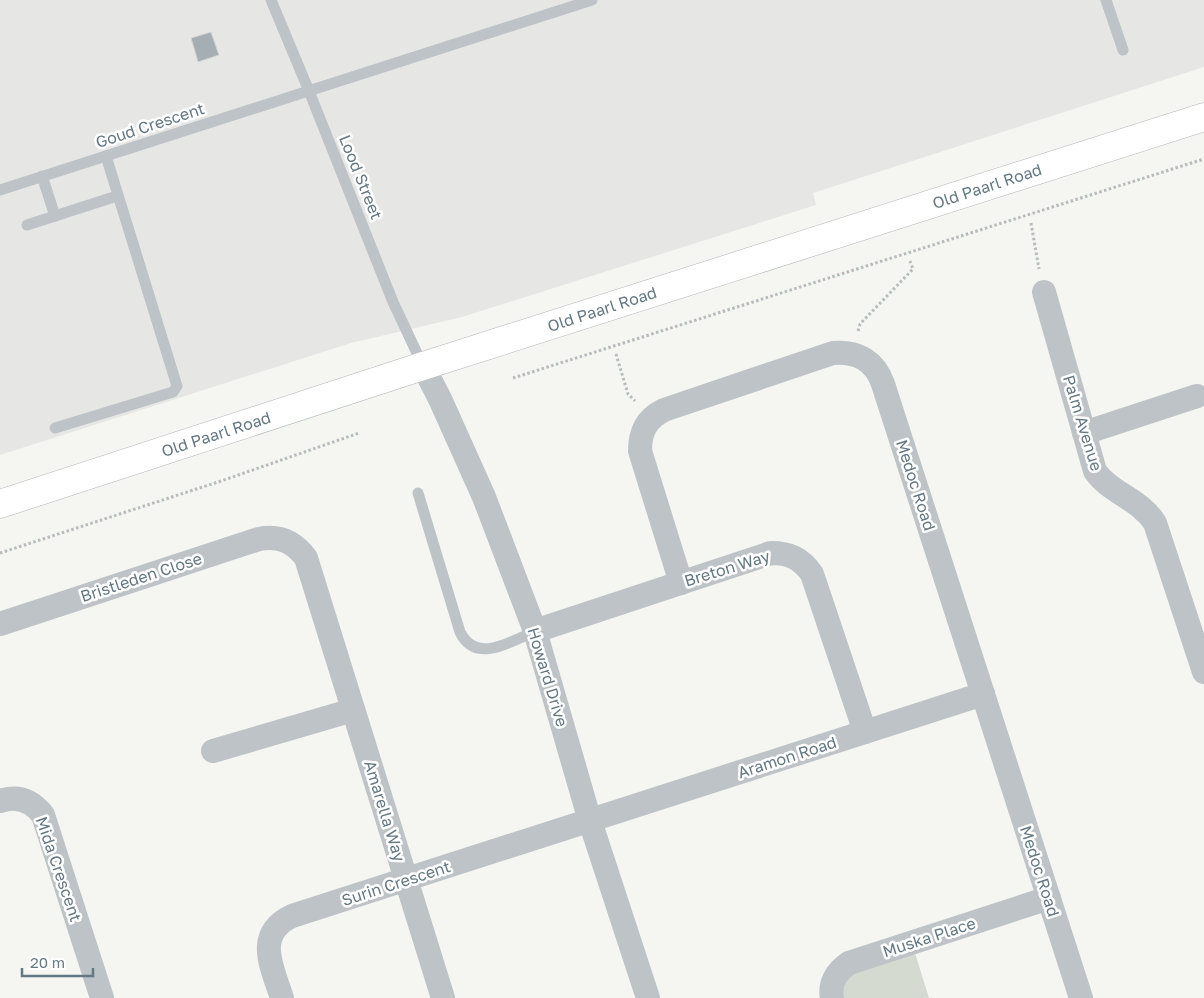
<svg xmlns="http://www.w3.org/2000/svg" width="1204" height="998" viewBox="0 0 1204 998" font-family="'Golos Text',sans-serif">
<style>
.built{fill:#e6e6e5}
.green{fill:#d5dad0}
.building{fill:#a5afb3;stroke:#d6d6d4}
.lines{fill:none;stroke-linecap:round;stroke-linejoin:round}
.secondary-casing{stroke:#b0b7ba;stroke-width:29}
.path{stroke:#b7bbbd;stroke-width:3;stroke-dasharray:2.5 2.5;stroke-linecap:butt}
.lane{stroke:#bdc3c6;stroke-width:11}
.street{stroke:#bdc3c6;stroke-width:24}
.secondary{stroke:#fff;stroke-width:28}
.labels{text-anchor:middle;stroke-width:5;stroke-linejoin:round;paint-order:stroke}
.street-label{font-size:16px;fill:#637883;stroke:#fff}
</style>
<rect width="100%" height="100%" fill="#f5f5f1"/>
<polygon class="built" points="0,0 1204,0 1204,67 813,193 816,205 462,317 351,343 0,455"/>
<polygon class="green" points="914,950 929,998 841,998 847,974"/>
<polygon class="building" points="211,32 219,55 198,62 191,38"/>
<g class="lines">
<defs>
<polyline id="secondary" points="0,504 423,366 1204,117"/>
</defs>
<use href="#secondary" class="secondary-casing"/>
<g class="path">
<polyline points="1031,223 1039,269"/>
<polyline points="858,331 860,324 913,269 910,261"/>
<polyline points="616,354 628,394 635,401"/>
<polyline points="513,378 1204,159"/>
<polyline points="0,553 221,481 359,433"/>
</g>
<g class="lane">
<polyline points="271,0 309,91 393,302 423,366"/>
<polyline points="1106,0 1123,50"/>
<polyline points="42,176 55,216"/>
<polyline points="0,190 592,0"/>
<polyline points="27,225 117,196"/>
<polyline points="55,428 173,392 177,386 106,156"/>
<path d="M418,493l42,139c16,33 52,9 75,-1"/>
</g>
<g class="street">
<path d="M1044,292l51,179c15,22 45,28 60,52l49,149"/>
<polyline points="423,366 440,399 484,497 535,631 590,821 648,998"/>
<polyline points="1084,433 1197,396"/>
<path d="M681,583l-41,-132c0,-19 6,-32 24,-41l169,-57c25,-2 42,8 50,31l198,614"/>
<path d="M0,624l259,-85c20,-4 35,3 47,19l137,440"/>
<path d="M535,631l236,-78c18,0 30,5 41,21l53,158"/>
<polyline points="213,751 353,710"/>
<path d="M0,801c18,-6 32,0 43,14l59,183"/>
<path d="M282,998c-10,-31 -28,-64 10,-82l691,-222"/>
<path d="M832,998c-3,-15 5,-27 17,-35l200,-65"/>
</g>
<use href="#secondary" class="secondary"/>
</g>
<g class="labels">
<g class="street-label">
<text transform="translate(150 125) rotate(-18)" y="6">Goud Crescent</text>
<text transform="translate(361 177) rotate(68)" y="6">Lood Street</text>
<text transform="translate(987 186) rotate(-18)" y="6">Old Paarl Road</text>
<text transform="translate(602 309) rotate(-18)" y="6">Old Paarl Road</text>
<text transform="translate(1083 423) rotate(73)" y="6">Palm Avenue</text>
<text transform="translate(216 434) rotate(-18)" y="6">Old Paarl Road</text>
<text transform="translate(916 485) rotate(72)" y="6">Medoc Road</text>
<text transform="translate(727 568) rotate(-17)" y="6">Breton Way</text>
<text transform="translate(141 577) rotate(-18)" y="6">Bristleden Close</text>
<text transform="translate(548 677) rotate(73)" y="6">Howard Drive</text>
<text transform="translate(787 757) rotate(-18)" y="6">Aramon Road</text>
<text transform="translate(385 811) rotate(73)" y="6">Amarella Way</text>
<text transform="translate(59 869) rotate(71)" y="6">Mida Crescent</text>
<text transform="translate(1040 871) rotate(72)" y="6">Medoc Road</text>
<text transform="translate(396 883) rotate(-18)" y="6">Surin Crescent</text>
<text transform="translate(929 937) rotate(-18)" y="6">Muska Place</text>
</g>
</g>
<path d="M22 968v8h71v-8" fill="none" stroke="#637883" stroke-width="2.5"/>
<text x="30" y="968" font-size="15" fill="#637883" stroke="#ffffff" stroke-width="4" paint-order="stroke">20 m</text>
</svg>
